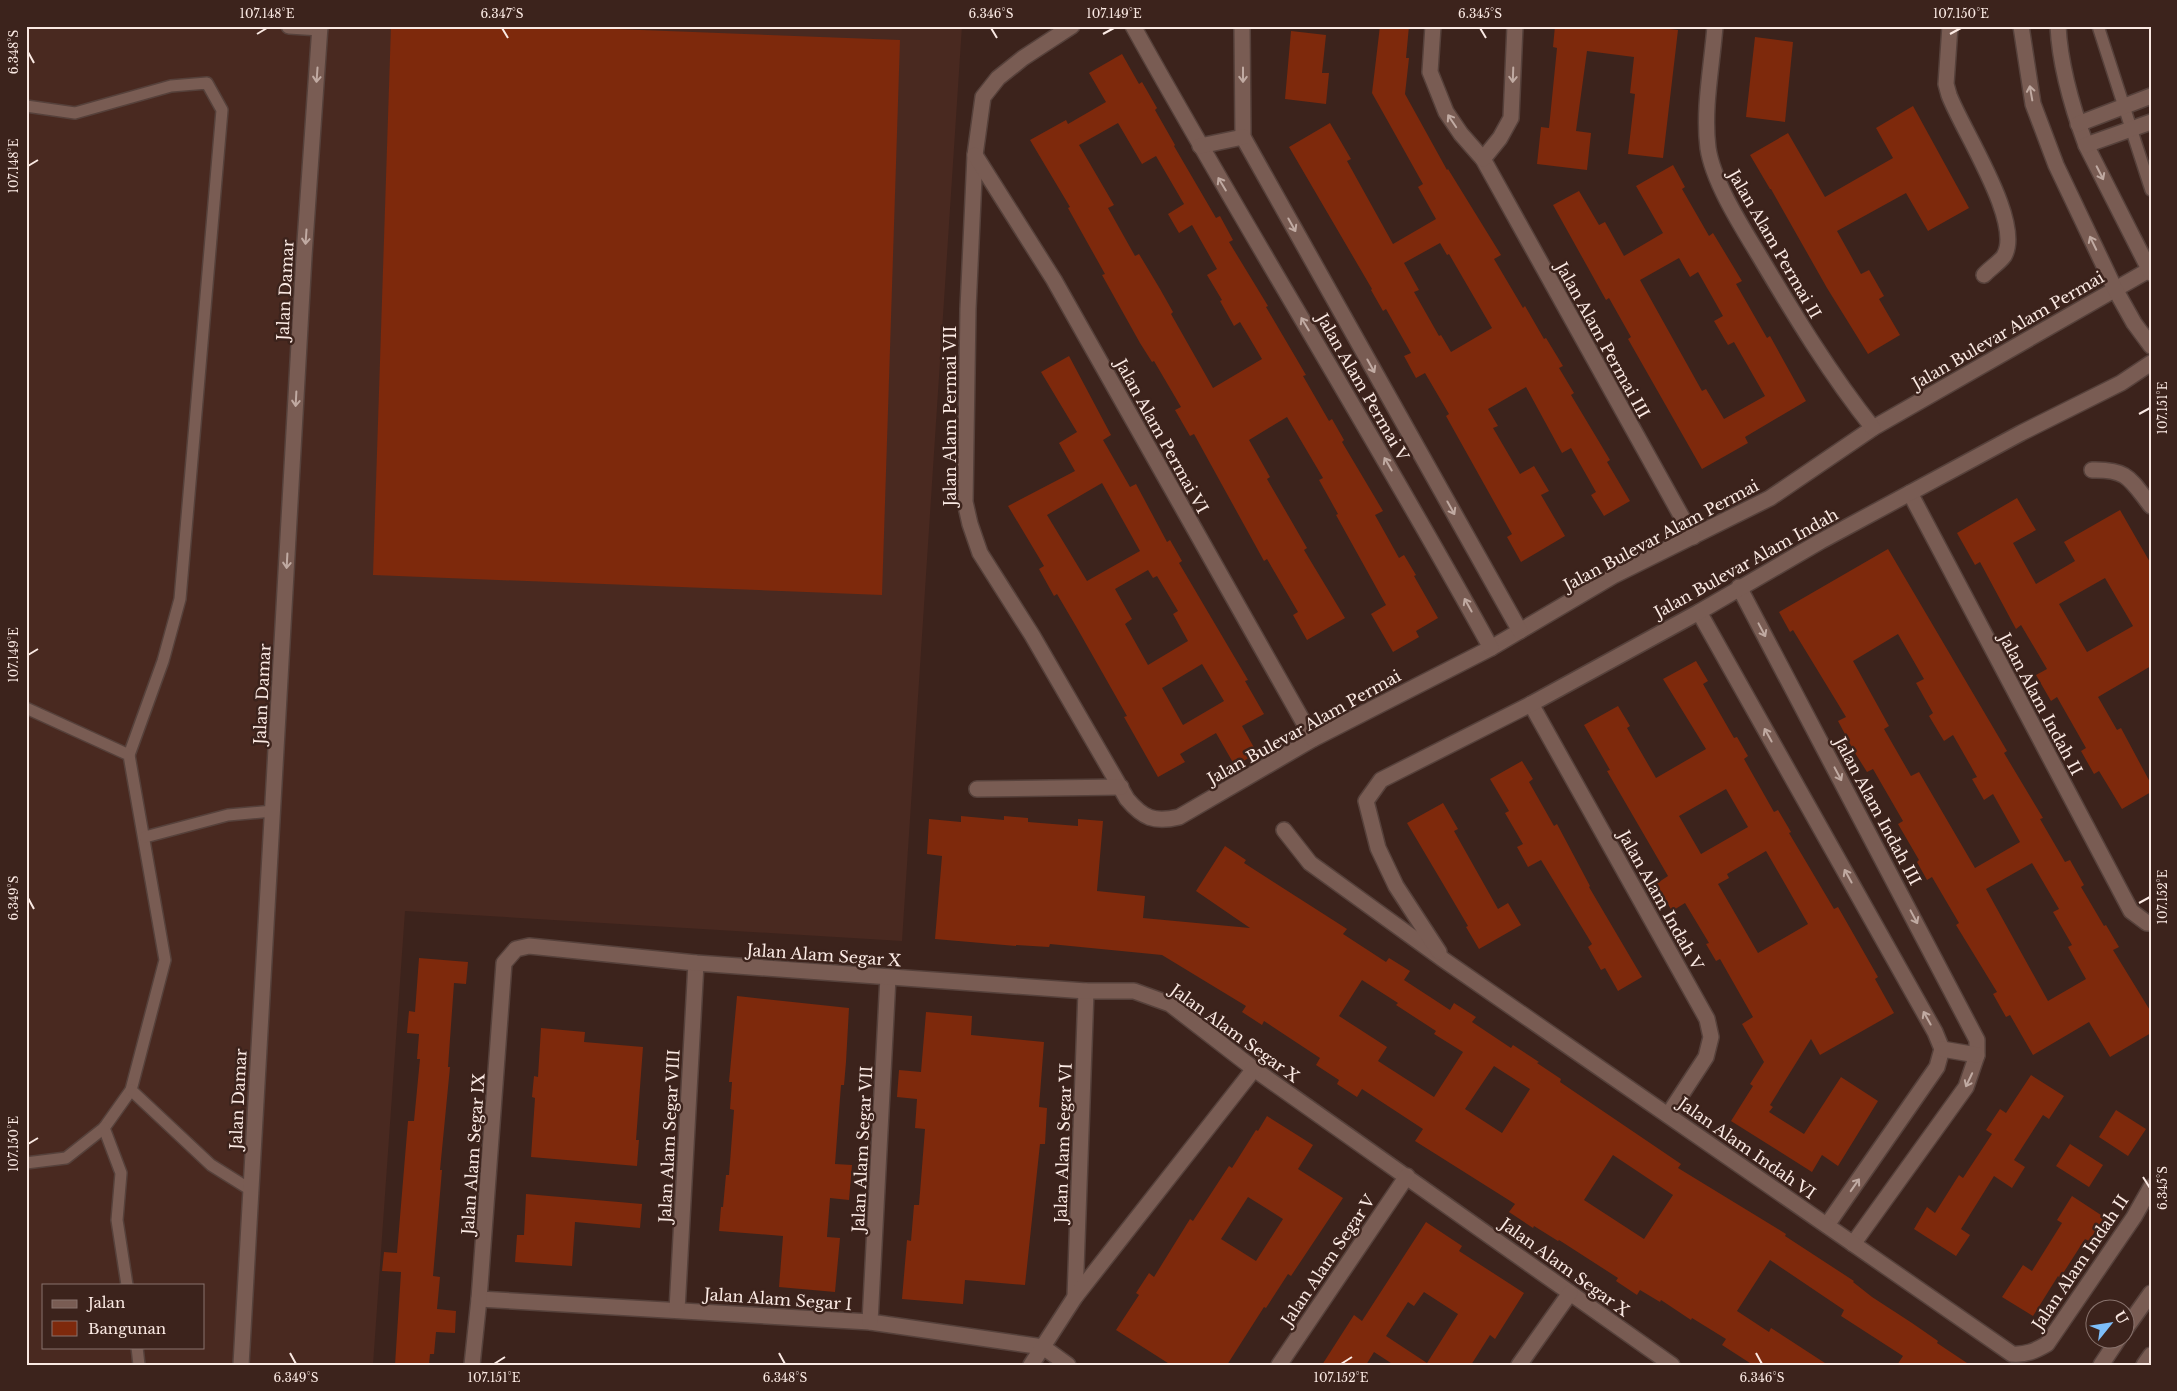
<svg xmlns="http://www.w3.org/2000/svg" width="2177" height="1391" viewBox="0 0 2177 1391" font-family="'Libre Baskerville',serif">
<style>
.built{fill:#492920;fill-rule:evenodd}
.building{fill:#7e290c;fill-rule:evenodd}
.lines{fill:none;stroke-linecap:round;stroke-linejoin:round}
.lane-casing{stroke:#56413b;stroke-width:14}
.street-casing{stroke:#56413b;stroke-width:18}
.lane{stroke:#795c53;stroke-width:11}
.street{stroke:#795c53;stroke-width:15}
.oneway{stroke:#c0aaa2}
.ticks{fill:none;stroke:#fae9e3;stroke-width:2}
.labels{text-anchor:middle;stroke-width:5;stroke-linejoin:round;paint-order:stroke}
.street-label{font-size:16px;fill:#fae9e3;stroke:#3c231c}
.neatline{fill:none;stroke:#fae9e3;stroke-width:2}
.ticks-label{font-size:12px;text-anchor:middle;fill:#fae9e3}
</style>
<rect width="100%" height="100%" fill="#3c231c"/>
<path class="built" d="M26,26h936l-60,915 -497,-30 -32,454h-347zM44,1285h160v62h-160z"/>
<g class="building">
<polygon points="391,26 538,26 900,40 882,595 373,575"/>
<path d="M1380,26h29l-3,32h3l-4,36 42,76 1,-1 53,86 -7,4 29,49 2,-2 19,33 2,-1 17,28 -4,2 15,25 -3,2 39,65 -3,2 23,39 -26,15 -13,-21 5,-3 -25,-44 -9,5 -36,-66 -38,22 10,17 -5,2 27,46 14,-8 15,25 -8,4 24,41 -44,26 -14,-25 5,-3 -66,-118 3,-2 -24,-41 -9,5 -12,-22 7,-3 -25,-44 -3,2 -12,-21 1,-1 -83,-142 41,-24 21,36 -4,2 46,83 43,-25 -18,-32 5,-3 -51,-91zM1440,243l7,12 2,-1 43,74 -41,24 -10,-17 -2,1 -25,-44 5,-2 -15,-27z"/>
<polygon points="1555,26 1643,26 1678,30 1663,158 1628,154 1635,94 1630,93 1634,57 1587,51 1576,131 1591,133 1587,170 1537,164 1541,127 1549,128 1557,48 1553,47"/>
<polygon points="1291,31 1326,35 1322,73 1329,73 1326,104 1285,99"/>
<polygon points="1755,37 1793,42 1785,122 1746,117"/>
<path d="M1122,54l17,30 3,-2 15,26 -2,2 20,35 -1,1 42,72 4,-2 13,24 -4,2 39,64 -2,1 40,68 -3,1 26,45 3,-2 12,21 -2,2 41,69 -8,4 24,43 5,-3 12,20 -2,1 24,42 -22,13 3,6 -26,15 -22,-38 15,-9 -50,-90 2,-1 -19,-34 4,-2 -36,-61 -38,23 21,37 -3,2 40,69 -3,2 41,68 -38,22 -14,-25 5,-3 -31,-53 -3,2 -70,-127 -4,2 -15,-26 6,-3 -27,-46 -2,1 -12,-19 -38,-68 3,-1 -37,-66 2,-1 -40,-67 36,-20 2,4 38,-22 -17,-29zM1118,123l24,41 14,-8 28,48 -16,10 11,19 13,-8 25,44 -10,6 15,25 -2,1 14,25 6,-4 22,37 -49,29 -42,-74 2,-2 -13,-23 -21,-35 -4,2 -27,-48 6,-3 -35,-60z"/>
<polygon points="1913,106 1969,208 1928,231 1906,193 1837,231 1861,274 1869,270 1884,296 1879,299 1900,335 1868,354 1827,288 1771,189 1770,189 1750,155 1788,133 1825,197 1893,158 1876,128"/>
<path d="M1673,165l12,22 -3,2 27,47 4,-3 29,48 -6,3 31,54 3,-2 36,65 -61,36 3,6 -46,26 -74,-130 3,-2 -22,-39 -3,2 -53,-95 26,-14 20,34 6,-3 19,34 39,-23 -27,-47zM1679,258l11,19 8,-5 25,44 -9,5 14,24 6,-3 31,54 -41,23 -18,-30 -4,2 -62,-111z"/>
<path d="M1069,356l42,79 -8,5 27,47 6,-3 31,58 3,-2 12,21 -3,2 69,117 -3,1 19,33 -22,12 15,27 -22,13 -19,-33 -36,21 5,8 -27,15 -34,-60 3,-1 -50,-88 -20,-34 -3,2 -15,-27 5,-3 -36,-60 67,-35 -16,-28 18,-11 -36,-60zM1102,483l38,68 -53,30 -40,-66zM1148,570l5,8 4,-2 21,35 -5,3 15,27 -40,24 -23,-41 7,-5 -17,-30zM1202,664l22,37 -41,24 -21,-37z"/>
<path d="M2017,498l19,32 -23,13 23,41 39,-23 -11,-19 56,-32 31,54v102l-53,31 19,33 4,-2 30,56v8l-29,17 -23,-38 -5,3 -13,-23 5,-3 -29,-51 -6,4 -15,-26 11,-6 -26,-44 -5,4 -36,-67 -5,3 -18,-32zM2105,578l28,48 -46,26 -28,-48z"/>
<path d="M1888,549l119,202 -3,2 39,65 -3,1 25,43 5,-2 14,25 -3,2 23,39 2,-1 13,22 -6,3 38,62v21l-41,24 -21,-35 -56,33 -23,-40 -4,2 -13,-23 4,-2 -41,-67 3,-2 -27,-46 -5,3 -10,-18 2,-2 -21,-36 5,-3 -30,-52 -6,3 -12,-19 -17,-32 8,-4 -53,-87 -3,2 -11,-20zM1898,634l26,45 -8,4 17,30 -4,3 15,25 9,-6 24,42 -5,2 12,21 9,-6 27,48 -45,26 -56,-96 -8,4 -27,-47 5,-3 -36,-65zM2032,863l27,46 -6,3 19,33 -4,2 18,32 -38,22 -62,-112z"/>
<path d="M1696,661l12,20 -5,3 31,54 3,-1 11,19 -4,3 30,53 4,-2 13,22 -2,1 45,76 4,-2 40,70 -3,2 19,34 -74,42 -9,-16 -41,66 3,2 -4,5 35,22 37,-57 37,24 -40,65 -16,-11 -10,17 -81,-51 22,-35 -3,-2 14,-22 -22,-38 11,-7 -33,-58 -4,2 -10,-17 3,-1 -24,-40 -13,8 -16,-27 12,-8 -61,-105 3,-1 -26,-45 34,-19 12,20 -3,2 29,50 50,-29 -43,-70zM1726,789l22,38 -47,27 -22,-38zM1766,851l42,73 -50,29 -40,-69 11,-6 -2,-4z"/>
<polygon points="1522,761 1533,779 1529,782 1554,826 1557,824 1590,886 1589,887 1642,977 1618,991 1605,968 1601,970 1588,947 1592,944 1541,860 1528,867 1517,847 1523,844 1505,813 1509,811 1490,779"/>
<polygon points="1443,803 1458,829 1454,831 1498,909 1508,903 1521,925 1479,949 1466,927 1468,926 1407,823"/>
<path d="M961,816l43,4v-4l24,2v4l50,4v-7l25,2 -6,70 48,5 -2,22 107,10 -54,-37 29,-45 21,14 -2,3 103,66 -4,5 43,28 3,-4 21,13 -6,9 46,30 4,-7 22,14 -4,5 39,26 2,-3 26,17 -2,1 24,16 -1,3 121,82 -3,4 108,66 -1,2 69,45 -1,1 19,15 40,26 26,18 -1,2 33,22h-73l6,-9 -62,-40 3,-6 -74,-50 -33,51 32,21 2,-4 57,37h-75l-31,-20 4,-6 -34,-21 -1,2 -30,-20 -1,2 -20,-12 -3,5 -21,-14 2,-3 -59,-38 -1,1 -24,-15 -1,2 -24,-16 6,-8 -100,-63 8,-12 -61,-40 -5,8 -20,-13 2,-4 -23,-15 4,-7 -56,-37 -2,4 -20,-13 4,-6 -84,-51 -112,-11 -1,3 -33,-2v1l-81,-7 7,-83 -15,-2 2,-35 32,3zM1362,980l36,23 -2,2 40,26 -2,3 29,18 -29,45 -56,-36 9,-14 -48,-31zM1494,1066l36,23 -28,44 -37,-24zM1613,1155l60,40 -29,44 -60,-39z"/>
<polygon points="419,958 468,962 466,984 454,983 448,1067 450,1067 440,1170 442,1170 433,1276 440,1277 437,1309 456,1311 455,1333 436,1332 434,1354 430,1354 429,1365 395,1365 401,1272 382,1271 384,1252 397,1253 408,1121 414,1121 420,1059 417,1059 419,1034 407,1033 409,1011 415,1012"/>
<polygon points="737,996 849,1008 846,1062 844,1085 841,1085 835,1164 852,1165 849,1200 830,1198 827,1237 840,1238 835,1292 779,1287 783,1236 719,1231 721,1207 723,1207 726,1175 729,1175 734,1110 730,1109 732,1082 729,1082"/>
<polygon points="926,1012 972,1016 971,1035 1044,1042 1039,1107 1047,1108 1045,1144 1040,1144 1025,1285 965,1280 963,1304 902,1299 907,1240 911,1241 914,1205 919,1205 925,1129 915,1128 917,1099 897,1097 899,1070 921,1072"/>
<polygon points="541,1028 585,1032 584,1042 643,1047 636,1140 639,1140 637,1166 531,1157 535,1098 532,1097 534,1076 538,1077"/>
<polygon points="2031,1075 2064,1096 2049,1119 2043,1115 2014,1160 2025,1167 2012,1188 1994,1176 1961,1229 1970,1235 1956,1256 1914,1229 1927,1207 1935,1213 1959,1175 1963,1178 1992,1134 1986,1130 2000,1109 2006,1113"/>
<polygon points="2116,1110 2146,1129 2128,1156 2099,1137"/>
<path d="M1267,1116l46,29 -15,24 45,29 -52,78 -3,-2 -22,34 -2,-1 -37,58h-56l-55,-35 23,-35 -3,-2 13,-20 5,4 36,-58 3,2 36,-55 3,2 24,-38 2,1zM1248,1197l35,22 -27,42 -35,-22z"/>
<polygon points="2070,1144 2103,1165 2089,1187 2056,1166"/>
<polygon points="526,1194 642,1204 640,1228 575,1222 572,1266 515,1262 517,1235 524,1235"/>
<polygon points="2072,1196 2104,1217 2089,1241 2085,1239 2060,1278 2058,1276 2033,1316 2002,1297 2023,1265 2032,1271 2062,1223 2057,1220"/>
<path d="M1426,1222l36,24 -3,5 65,42 -29,46 -5,-4 -19,30h-77l-20,-13 -8,13h-44l32,-50 8,6zM1424,1292l34,22 -31,49 -41,-27 22,-34 6,4z"/>
</g>
<g class="lines">
<defs>
<g id="lane">
<polyline points="2098,26 2151,190"/>
<polyline points="26,106 75,113 171,86 207,83 222,110 180,599 163,661 129,755"/>
<polyline points="26,708 129,755 165,960 131,1090 104,1128 66,1158 26,1163"/>
<polyline points="145,837 228,815 273,811"/>
<polyline points="131,1090 211,1165 251,1190"/>
<polyline points="104,1128 121,1173 117,1220 127,1285"/>
<polyline points="137,1347 139,1365"/>
</g>
<g id="street">
<polyline points="289,26 320,28"/>
<path d="M1072,26l-49,32 -25,20 -15,19 -8,58 -7,154 -3,193 5,22 10,29 52,82 95,164c16,19 27,24 52,18l134,-78 178,-91 122,-72 157,-78 103,-70 276,-158"/>
<path d="M1133,26c116,209 243,412 358,622"/>
<polyline points="1242,26 1243,137 1520,631"/>
<polyline points="1433,26 1430,72 1446,112 1461,134 1483,159 1693,537"/>
<path d="M1715,26c-3,40 -12,82 -7,122 5,34 34,79 52,109 35,59 70,117 113,171"/>
<path d="M1950,26l-4,58 3,11c13,35 75,128 55,161 -5,7 -15,13 -20,19"/>
<polyline points="2021,26 2033,104 2056,165 2115,289 2134,323 2151,346"/>
<path d="M2058,26c2,41 14,81 28,119l65,128"/>
<polyline points="2078,124 2151,96"/>
<polyline points="2086,145 2151,122"/>
<polyline points="1200,146 1243,137"/>
<polyline points="975,155 1054,280 1313,739"/>
<polyline points="1483,159 1500,138 1511,118 1515,26"/>
<path d="M2092,470c36,-1 38,9 59,36"/>
<polyline points="1910,493 2131,911 2147,923 2151,923"/>
<polyline points="1739,587 1977,1040 1977,1055 1966,1087 1853,1244"/>
<polyline points="1699,612 1935,1032 1942,1049 1937,1067 1827,1225"/>
<polyline points="1531,704 1707,1019 1711,1037 1706,1057 1668,1115"/>
<polyline points="977,789 1121,787"/>
<path d="M1284,830l26,33 134,97 568,394c14,1 23,-3 35,-10l87,-127 17,-30"/>
<polyline points="1439,952 1396,886 1378,848 1366,801 1381,780 1531,704 1699,612 1821,541 2021,433 2121,383 2151,363"/>
<polyline points="1942,1049 1977,1055"/>
<polyline points="1075,1297 1086,991"/>
<polyline points="479,1299 870,1322 1043,1347 1068,1365"/>
<polyline points="677,1310 696,963"/>
<polyline points="870,1322 888,977"/>
<polyline points="2124,1331 2151,1293"/>
<polyline points="241,1365 304,256 320,26"/>
<polyline points="472,1365 479,1299 504,963 516,949 529,946 696,963 1086,991 1134,991 1170,1004 1254,1069 1672,1365"/>
<polyline points="1031,1365 1075,1297 1254,1069"/>
<polyline points="1279,1365 1407,1176"/>
<polyline points="1519,1365 1570,1293"/>
<polyline points="2101,1365 2119,1338"/>
<polyline points="2144,1365 2151,1355"/>
</g>
</defs>
<use href="#lane" class="lane-casing"/>
<use href="#street" class="street-casing"/>
<use href="#lane" class="lane"/>
<use href="#street" class="street"/>
</g>
<defs><path id="oneway-shaft" d="M-6 0H5M1.5-3L5.5 0L1.5 3" fill="none" stroke-width="1.6" stroke-linecap="round" stroke-linejoin="round" transform="scale(1.25)"/></defs>
<g class="oneway">
<use href="#oneway-shaft" transform="translate(317 75) rotate(94)"/>
<use href="#oneway-shaft" transform="translate(1243 75) rotate(90)"/>
<use href="#oneway-shaft" transform="translate(1513 75) rotate(92)"/>
<use href="#oneway-shaft" transform="translate(2031 93) rotate(-100)"/>
<use href="#oneway-shaft" transform="translate(1452 121) rotate(-124)"/>
<use href="#oneway-shaft" transform="translate(2100 173) rotate(63)"/>
<use href="#oneway-shaft" transform="translate(1222 184) rotate(-121)"/>
<use href="#oneway-shaft" transform="translate(1292 225) rotate(61)"/>
<use href="#oneway-shaft" transform="translate(306 237) rotate(94)"/>
<use href="#oneway-shaft" transform="translate(2093 243) rotate(-116)"/>
<use href="#oneway-shaft" transform="translate(1305 324) rotate(-121)"/>
<use href="#oneway-shaft" transform="translate(1371 366) rotate(61)"/>
<use href="#oneway-shaft" transform="translate(296 399) rotate(93)"/>
<use href="#oneway-shaft" transform="translate(1388 464) rotate(-120)"/>
<use href="#oneway-shaft" transform="translate(1451 508) rotate(61)"/>
<use href="#oneway-shaft" transform="translate(287 561) rotate(93)"/>
<use href="#oneway-shaft" transform="translate(1468 605) rotate(-119)"/>
<use href="#oneway-shaft" transform="translate(1762 630) rotate(62)"/>
<use href="#oneway-shaft" transform="translate(1768 735) rotate(-119)"/>
<use href="#oneway-shaft" transform="translate(1838 774) rotate(62)"/>
<use href="#oneway-shaft" transform="translate(1848 876) rotate(-119)"/>
<use href="#oneway-shaft" transform="translate(1914 917) rotate(62)"/>
<use href="#oneway-shaft" transform="translate(1927 1018) rotate(-119)"/>
<use href="#oneway-shaft" transform="translate(1969 1080) rotate(115)"/>
<use href="#oneway-shaft" transform="translate(1855 1185) rotate(-55)"/>
</g>
<path class="ticks" d="M502,28l6,10M991,28l6,10M1480,28l6,10M257,34l10,-6M1103,34l11,-6M1950,34l11,-6M28,52l6,11M28,166l10,-6M2139,414l11,-6M28,655l10,-6M28,898l6,11M2139,903l11,-6M28,1144l10,-6M2143,1177l7,11M290,1353l6,11M779,1353l6,11M1756,1353l6,11M494,1364l11,-7M1341,1364l11,-7"/>
<g class="labels">
<g class="street-label">
<text transform="translate(1775 244) rotate(60)" y="6">Jalan Alam Permai II</text>
<text transform="translate(285 290) rotate(-87)" y="6">Jalan Damar</text>
<text transform="translate(2008 330) rotate(-30)" y="6">Jalan Bulevar Alam Permai</text>
<text transform="translate(1603 340) rotate(61)" y="6">Jalan Alam Permai III</text>
<text transform="translate(1363 387) rotate(60)" y="6">Jalan Alam Permai V</text>
<text transform="translate(950 416) rotate(-90)" y="6">Jalan Alam Permai VII</text>
<text transform="translate(1162 436) rotate(61)" y="6">Jalan Alam Permai VI</text>
<text transform="translate(1661 535) rotate(-28)" y="6">Jalan Bulevar Alam Permai</text>
<text transform="translate(1746 563) rotate(-29)" y="6">Jalan Bulevar Alam Indah</text>
<text transform="translate(262 694) rotate(-87)" y="6">Jalan Damar</text>
<text transform="translate(2041 704) rotate(62)" y="6">Jalan Alam Indah II</text>
<text transform="translate(1304 727) rotate(-29)" y="6">Jalan Bulevar Alam Permai</text>
<text transform="translate(1878 811) rotate(62)" y="6">Jalan Alam Indah III</text>
<text transform="translate(1661 900) rotate(61)" y="6">Jalan Alam Indah V</text>
<text transform="translate(824 955) rotate(4)" y="6">Jalan Alam Segar X</text>
<text transform="translate(1235 1033) rotate(36)" y="6">Jalan Alam Segar X</text>
<text transform="translate(238 1099) rotate(-87)" y="6">Jalan Damar</text>
<text transform="translate(669 1136) rotate(-87)" y="6">Jalan Alam Segar VIII</text>
<text transform="translate(1063 1143) rotate(-88)" y="6">Jalan Alam Segar VI</text>
<text transform="translate(1747 1148) rotate(35)" y="6">Jalan Alam Indah VI</text>
<text transform="translate(862 1149) rotate(-87)" y="6">Jalan Alam Segar VII</text>
<text transform="translate(473 1154) rotate(-86)" y="6">Jalan Alam Segar IX</text>
<text transform="translate(1328 1260) rotate(-56)" y="6">Jalan Alam Segar V</text>
<text transform="translate(2080 1262) rotate(-56)" y="6">Jalan Alam Indah II</text>
<text transform="translate(1565 1267) rotate(36)" y="6">Jalan Alam Segar X</text>
<text transform="translate(778 1299) rotate(4)" y="6">Jalan Alam Segar I</text>
</g>
</g>
<rect width="2177" height="1391" fill="none" stroke="#3c231c" stroke-width="55"/>
<rect x="42" y="1284" width="162" height="65" fill="#3c231c" stroke="#88726c"/>
<rect x="52" y="1300" width="25" height="8" fill="#795c53" stroke="#88726c"/>
<text x="88" y="1308" font-size="15" fill="#fae9e3">Jalan</text>
<rect x="52" y="1321" width="25" height="15" fill="#7e290c" stroke="#88726c"/>
<text x="88" y="1334" font-size="15" fill="#fae9e3">Bangunan</text>
<g transform="translate(2110 1324) rotate(60)"><circle r="24" fill="#3c231c" stroke="#88726c"/>
<path d="M0-4L9 19L0 12L-9 19Z" fill="#7dbef9"/>
<text y="-8" font-size="14" font-weight="bold" text-anchor="middle" fill="#fae9e3">U</text>
</g>
<rect x="28" y="28" width="2122" height="1336" class="neatline"/>
<g class="ticks-label">
<text x="267" y="18">107.148°E</text>
<text x="502" y="18">6.347°S</text>
<text x="991" y="18">6.346°S</text>
<text x="1114" y="18">107.149°E</text>
<text x="1480" y="18">6.345°S</text>
<text x="1961" y="18">107.150°E</text>
<text transform="translate(14 52) rotate(-90)" y="4">6.348°S</text>
<text transform="translate(14 166) rotate(-90)" y="4">107.148°E</text>
<text transform="translate(2163 408) rotate(-90)" y="4">107.151°E</text>
<text transform="translate(14 655) rotate(-90)" y="4">107.149°E</text>
<text transform="translate(2163 897) rotate(-90)" y="4">107.152°E</text>
<text transform="translate(14 898) rotate(-90)" y="4">6.349°S</text>
<text transform="translate(14 1144) rotate(-90)" y="4">107.150°E</text>
<text transform="translate(2163 1188) rotate(-90)" y="4">6.345°S</text>
<text x="296" y="1382">6.349°S</text>
<text x="494" y="1382">107.151°E</text>
<text x="785" y="1382">6.348°S</text>
<text x="1341" y="1382">107.152°E</text>
<text x="1762" y="1382">6.346°S</text>
</g>
</svg>
